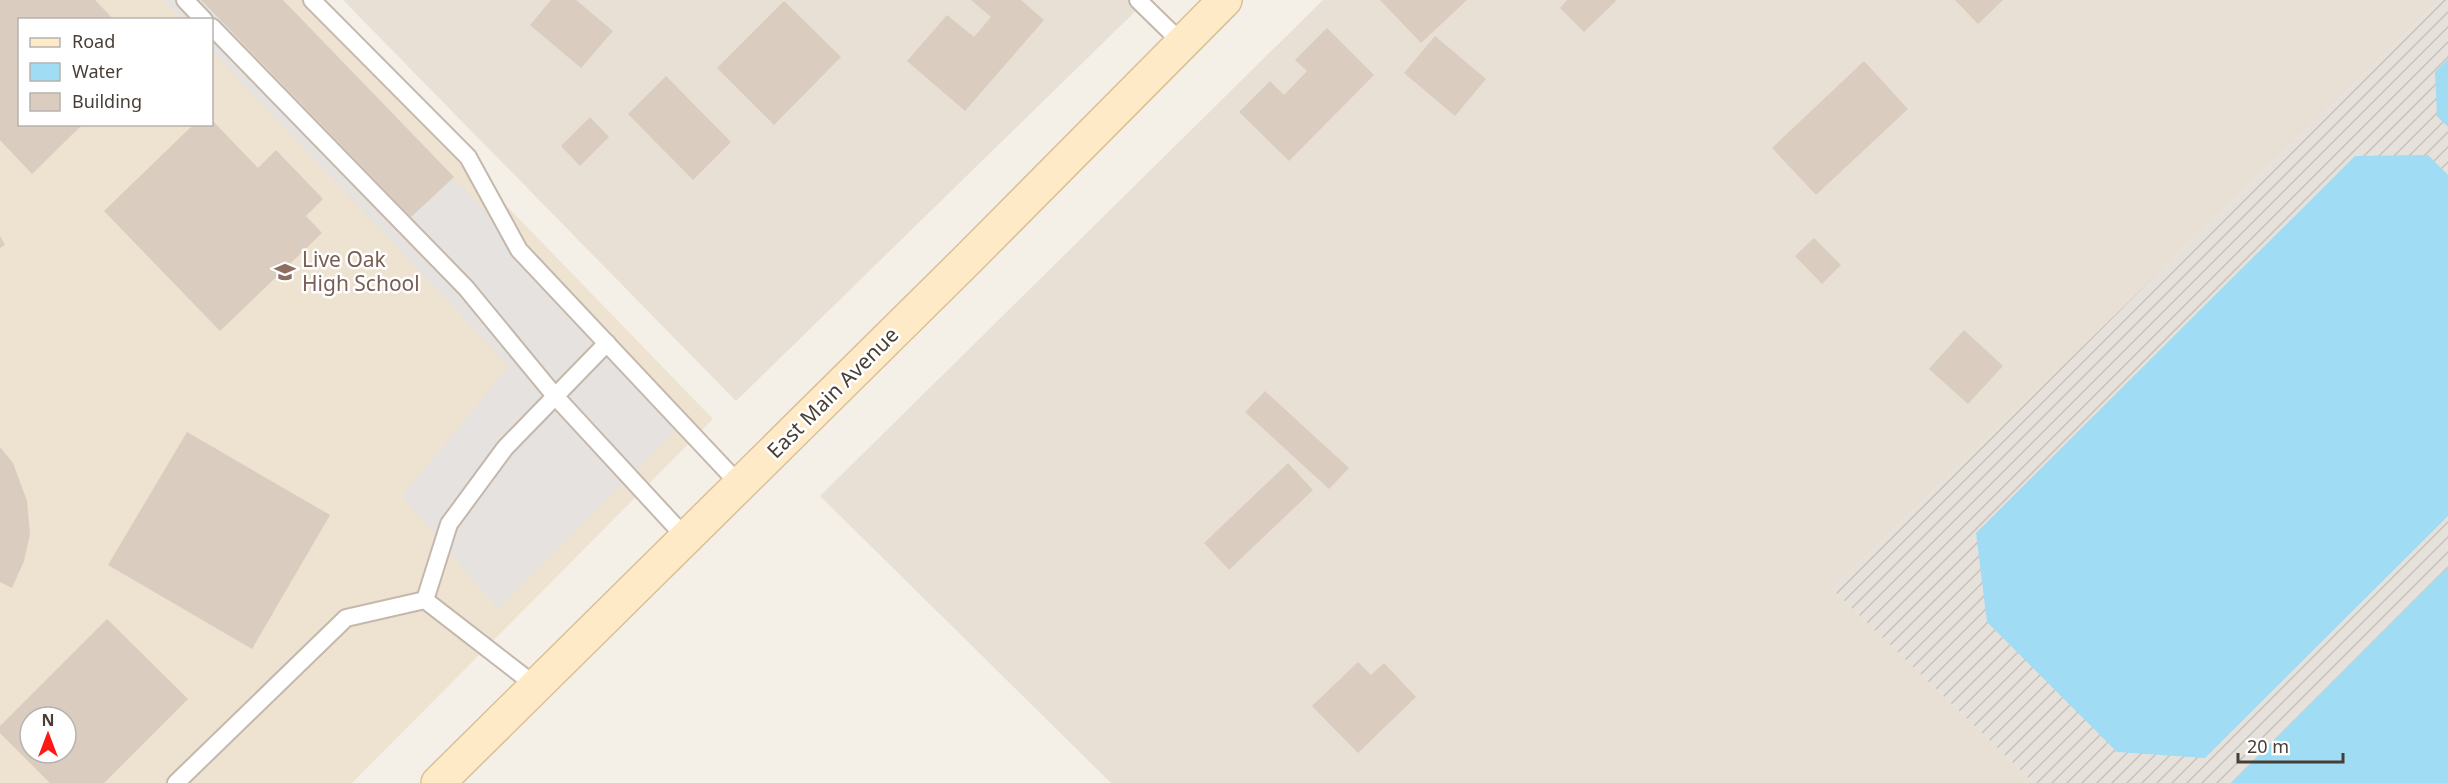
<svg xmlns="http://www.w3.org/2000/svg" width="2448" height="783" viewBox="0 0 2448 783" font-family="'Noto Sans',sans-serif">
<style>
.residential{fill:#e9e0d5}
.industrial{fill:url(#industrial-furrows)}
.education{fill:#eee2d0;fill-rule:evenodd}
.parking{fill:#e5e2df}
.water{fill:#a0dcf4}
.building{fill:#daccbf;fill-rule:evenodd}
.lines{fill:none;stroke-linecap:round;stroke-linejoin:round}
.lane-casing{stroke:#c4b8ac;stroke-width:20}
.secondary-casing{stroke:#dac096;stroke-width:36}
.lane{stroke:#fff;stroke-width:16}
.secondary{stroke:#ffeac7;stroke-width:33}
.labels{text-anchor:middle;stroke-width:5;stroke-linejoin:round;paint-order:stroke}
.education-label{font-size:21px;fill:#785e54;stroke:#fff;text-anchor:start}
.street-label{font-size:21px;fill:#483e36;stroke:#fff}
</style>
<defs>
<pattern id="industrial-furrows" width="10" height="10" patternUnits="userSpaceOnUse" patternTransform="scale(1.5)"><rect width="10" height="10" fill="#e7e1dc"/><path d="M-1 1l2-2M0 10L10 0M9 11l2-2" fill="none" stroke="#c8c2bd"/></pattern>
</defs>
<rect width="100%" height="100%" fill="#f4efe7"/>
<g class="residential">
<polygon points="343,0 1147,0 736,401"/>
<polygon points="1323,0 2440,0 1832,589 2034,783 1111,783 820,496"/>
</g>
<polygon class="industrial" points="2440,0 2448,0 2448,783 2034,783 1832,589"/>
<path class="education" d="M0,0h307l406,419 -361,364h-352zM20,20h192v104h-192zM30,717h36v36h-36z"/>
<polygon class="parking" points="163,0 279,0 687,418 498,609 402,496 509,366 212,51 212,20 182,19"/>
<g class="water">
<polygon points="2448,59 2448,127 2437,116 2435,72"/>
<polygon points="2428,155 2448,175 2448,516 2205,758 2117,752 1987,622 1976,533 2355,156"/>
<polygon points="2448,567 2448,783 2231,783"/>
</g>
<g class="building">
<polygon points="0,0 95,0 114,20 20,20 20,124 83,124 32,174 0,140"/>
<polygon points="201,0 283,0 454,177 411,217"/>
<polygon points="551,0 576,0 613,31 581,68 530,25"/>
<polygon points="971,0 1021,0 1044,20 965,111 907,61 947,15 974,37 991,17"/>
<polygon points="1380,0 1467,0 1421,43"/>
<polygon points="1567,0 1615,0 1616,1 1584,32 1560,8"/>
<polygon points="1955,0 2003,0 1978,24"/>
<polygon points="784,1 841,57 774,125 717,68"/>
<polygon points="1327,28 1374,75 1289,161 1239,112 1270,81 1284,95 1307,71 1295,60"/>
<polygon points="1435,36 1486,79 1455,116 1404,73"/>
<polygon points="1864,61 1908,109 1816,195 1772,148"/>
<polygon points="666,76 731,142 693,180 628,114"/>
<polygon points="590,117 609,137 580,166 561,146"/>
<polygon points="212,120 258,168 276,150 323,199 306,216 322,233 220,331 104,211 194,124 212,124"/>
<polygon points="0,236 5,245 0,248"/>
<polygon points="1814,238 1841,265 1822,284 1795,256"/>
<polygon points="1964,330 2003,366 1968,404 1929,369"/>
<polygon points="1265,391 1349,468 1329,489 1245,412"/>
<polygon points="187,432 330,515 252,649 108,565"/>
<polygon points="0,447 13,463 27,501 30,534 24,561 12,588 0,582"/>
<polygon points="1288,463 1313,490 1229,570 1204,543"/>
<path d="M107,619l81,80 -84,84h-54l-50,-50v-7zM30,717h36v36h-36z"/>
<polygon points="1358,662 1371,675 1384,663 1416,697 1358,753 1312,706"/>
</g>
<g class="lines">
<defs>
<g id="lane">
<polyline points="185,0 204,20"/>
<polyline points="312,0 468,157 519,250 740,485"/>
<polyline points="1138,0 1182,43"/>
<polyline points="212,27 466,288 555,396 686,538"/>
<polyline points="425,600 449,524 505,448 607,343"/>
<polyline points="176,783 346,618 425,600 536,686"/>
</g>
<polyline id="secondary" points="438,783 967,260 1225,0"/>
</defs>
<use href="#lane" class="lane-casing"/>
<use href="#secondary" class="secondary-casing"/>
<use href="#lane" class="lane"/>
<use href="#secondary" class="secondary"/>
</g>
<defs>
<symbol id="school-bare" viewBox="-9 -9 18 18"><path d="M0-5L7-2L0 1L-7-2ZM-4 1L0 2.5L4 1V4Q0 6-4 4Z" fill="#8d6e63" stroke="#fff" stroke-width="2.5" paint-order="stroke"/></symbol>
</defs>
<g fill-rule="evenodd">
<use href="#school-bare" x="270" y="257" width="30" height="30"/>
</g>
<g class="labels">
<g class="education-label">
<text x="302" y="267">Live Oak<tspan x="302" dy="24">High School</tspan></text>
</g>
<g class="street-label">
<text transform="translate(833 393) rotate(-45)" y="7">East Main Avenue</text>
</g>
</g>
<rect x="18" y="18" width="195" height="108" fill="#ffffff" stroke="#b6b2af" stroke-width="1.5"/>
<rect x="30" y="38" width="30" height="9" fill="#ffeac7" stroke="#b6b2af" stroke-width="1.5"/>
<text x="72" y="48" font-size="18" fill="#483e36">Road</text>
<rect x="30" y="63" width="30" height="18" fill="#a0dcf4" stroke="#b6b2af" stroke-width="1.5"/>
<text x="72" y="78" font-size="18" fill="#483e36">Water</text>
<rect x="30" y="93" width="30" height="18" fill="#daccbf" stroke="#b6b2af" stroke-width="1.5"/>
<text x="72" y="108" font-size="18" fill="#483e36">Building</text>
<g transform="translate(48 735)"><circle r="28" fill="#ffffff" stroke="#b6b2af" stroke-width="1.5"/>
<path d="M0-4.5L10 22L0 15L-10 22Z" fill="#ff1914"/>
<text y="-9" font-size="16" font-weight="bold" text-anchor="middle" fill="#483e36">N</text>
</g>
<path d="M2238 753v9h105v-9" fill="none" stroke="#483e36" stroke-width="3"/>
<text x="2247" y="753" font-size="18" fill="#483e36" stroke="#ffffff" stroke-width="4.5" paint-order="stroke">20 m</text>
</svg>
